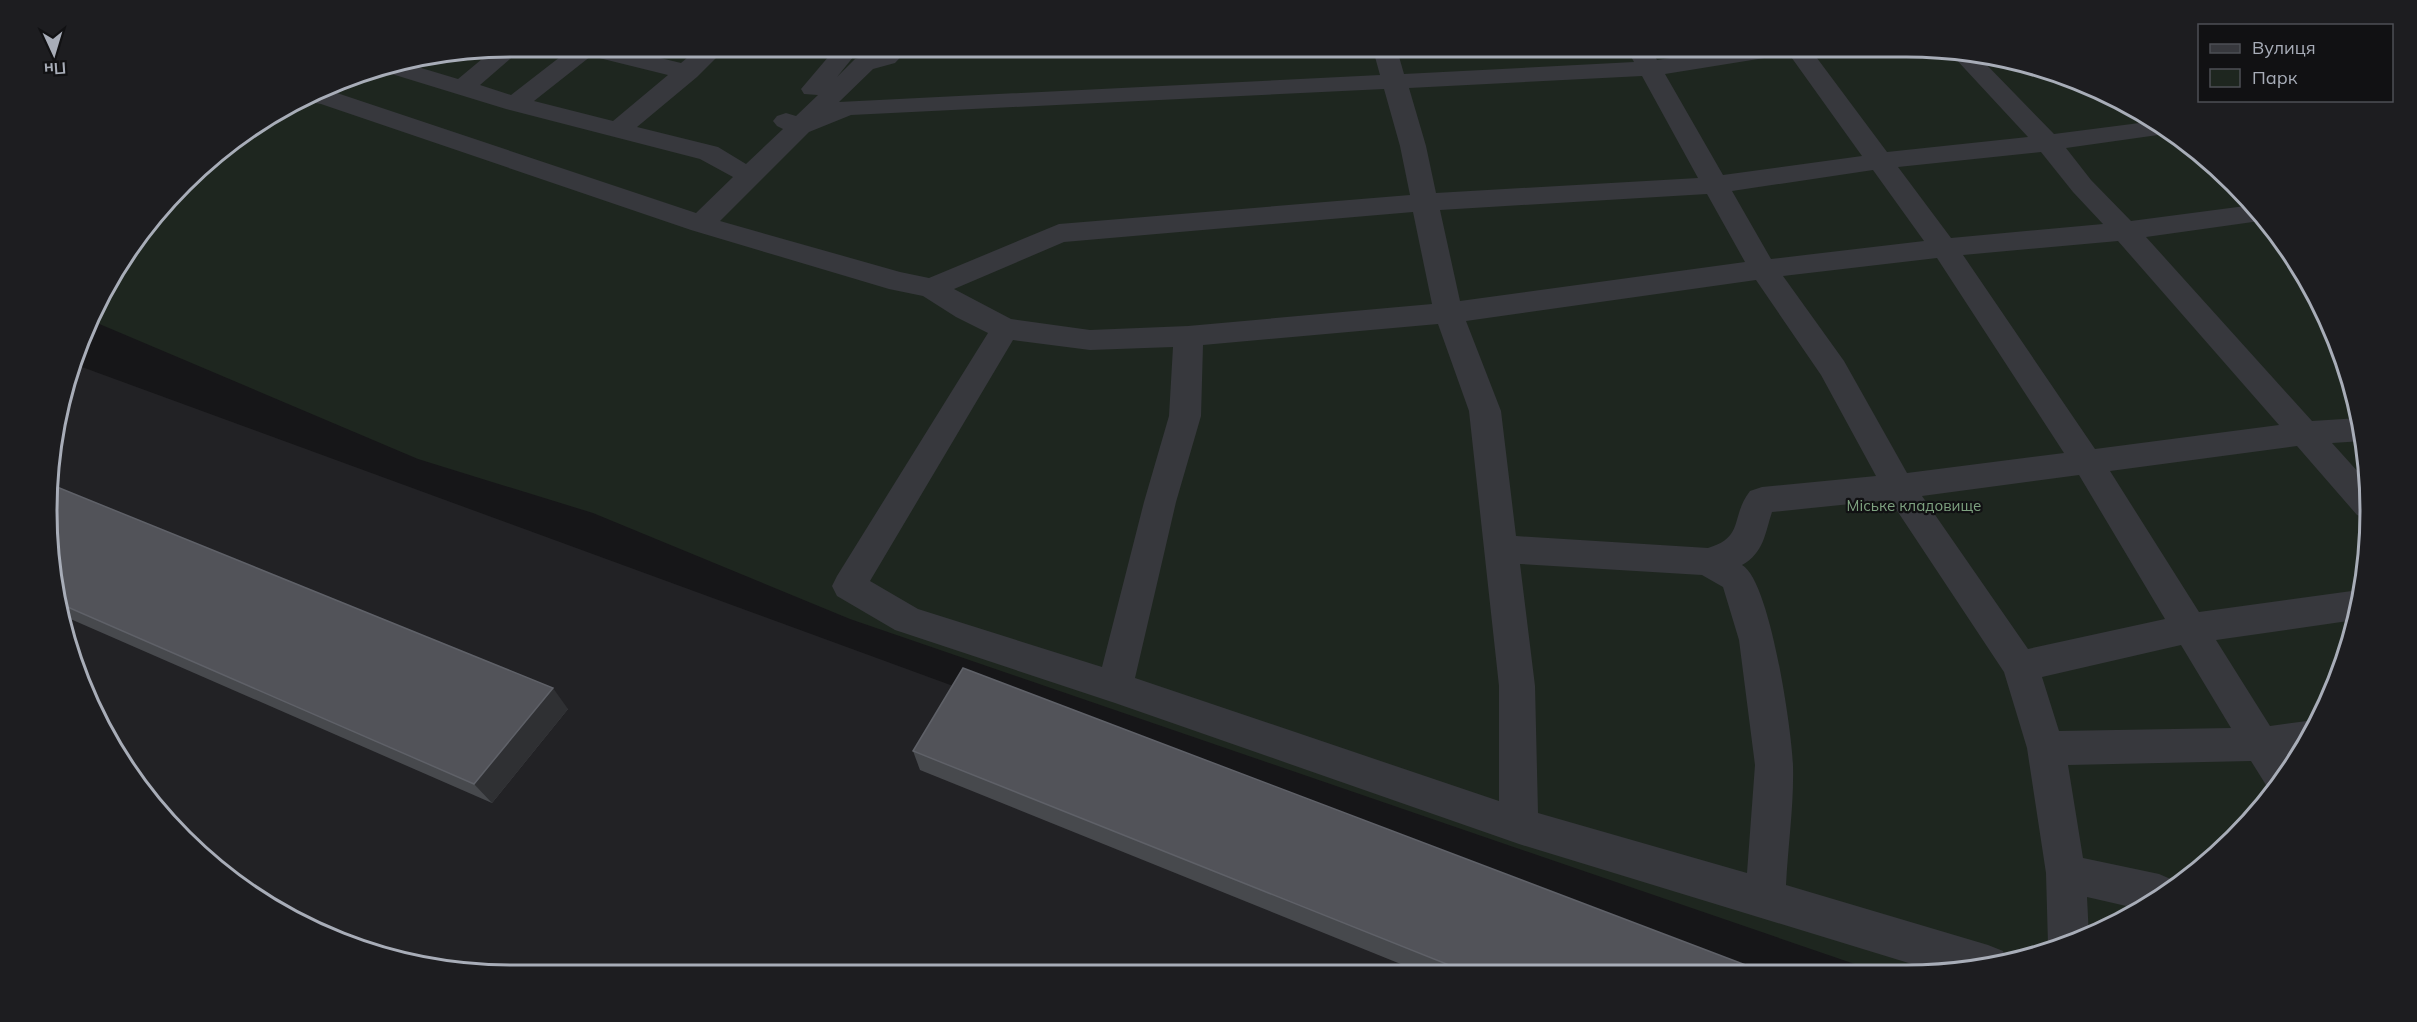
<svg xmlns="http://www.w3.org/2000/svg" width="2417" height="1022" viewBox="0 0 2417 1022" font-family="Mulish,sans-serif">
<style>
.built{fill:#222225}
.green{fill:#1e261f}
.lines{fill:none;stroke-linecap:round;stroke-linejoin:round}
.minor{fill:#37383d;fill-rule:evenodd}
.wall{fill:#47494d}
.shaded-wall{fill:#2f3033}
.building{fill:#525359;stroke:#5f6168;stroke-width:1.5}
.labels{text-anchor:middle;stroke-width:4.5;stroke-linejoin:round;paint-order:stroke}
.park-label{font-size:15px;fill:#7fa381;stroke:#111113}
.rim{fill:none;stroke:#a8adb8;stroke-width:3}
</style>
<rect width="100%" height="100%" fill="#161618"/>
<polygon class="built" points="71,363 1734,972 511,975 362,951 229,880 125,769 82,689 55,602 51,450"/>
<polygon class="green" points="511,47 1906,47 2055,71 2138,109 2212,162 2274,228 2322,305 2355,390 2369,480 2367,571 2346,660 2292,769 2212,860 2084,940 1967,971 1878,972 850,619 593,513 418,459 90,320 109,279 205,162 278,109 361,71"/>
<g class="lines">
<path class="minor" d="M511,46h14l-45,39 31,10 58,-45 -3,-4h45l70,17 20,-17h27l-31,31 -60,50 81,20 28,17 37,-35 -6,-3 -4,-5 4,-5 9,-3 10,3 22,-21 -14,-1 -3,-5 28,-33 -9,-10h26l8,10 -17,21 18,-18 22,-6 7,-7h27l-16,17 -22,6 -34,33 541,-27 -8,-29h24l8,28 230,-12 -6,-11 3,-5h18l8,14 92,-14h59l79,106 141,-15 -75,-81 28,3 73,75 101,-13 17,12 -106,15 25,32 40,41 122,-16 14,15 -121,17 166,184 47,-3 4,23 -31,2 37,41 -1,35 -11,-4 -60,-69 -187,25 89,141 160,-22 3,1 -7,29 -139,20 54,86 37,-5 7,3 -15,32 -9,1 4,7 -23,29 -20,-32 -183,4 15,93 76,16 14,6 2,4 -40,24 -48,-11 2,40 -39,12 -2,-5 -2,-71 -19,-125 -23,-76 -114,-172 -118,12c-7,21 -8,41 -30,53 28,15 50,166 51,201 1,39 -5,79 -7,119l202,60 15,6 4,10 -40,10 -29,1 -419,-128 -404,-141 -220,-73 -58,-34 -5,-10 5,-10 151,-243 -32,-16 -33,-21 -34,-7 -198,-59 -370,-126 -22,-4 23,-11 12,3 362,121 37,-36 -33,-18 -194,-50 -124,-38 -2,-3 28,-4 50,15 36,-30zM1789,54l73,102 -139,19 -58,-101zM591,56l77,19 -55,46 -79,-20zM1642,76l56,102 -262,15 -10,-47 -17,-58zM1384,89l16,57 10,49 -351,29 -130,54 -29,-6 -180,-51 89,-89 42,-17zM2041,152l32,40 30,32 -152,14 -53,-71zM1873,170l51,71 -153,18 -39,-68zM1707,194l38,68 -285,39 -20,-91zM1413,212l19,92 -244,22 -98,4 -79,-11 -57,-30 110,-47zM2118,241l161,184 -184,24 -132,-194zM1937,258l127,195 -157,20 -63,-112 -61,-85zM1756,280l65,95 55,101 -114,11 -12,4c-20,26 -5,46 -42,57l-192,-12 -15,-125 -35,-90zM1438,324l31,87 30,275v115l-364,-123 41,-176 25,-86 2,-71zM1013,340l77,10 83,-3 -4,69 -25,86 -42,165 -184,-58 -48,-28zM2079,475l86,144 -137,30 -106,-153zM1520,564l182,11 21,12 16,53 16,125 -8,108 -209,-60 -3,-127zM2181,645l50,83 -172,3 -17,-54z"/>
</g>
<g class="wall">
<polygon points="56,602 568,709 492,803 59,614"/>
<polygon points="913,751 1764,972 1423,973 920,770"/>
</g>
<polygon class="shaded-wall" points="553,688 568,709 492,803 474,784"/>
<g class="building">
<polygon points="52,485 553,688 474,784 56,602"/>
<polygon points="963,668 1764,972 1469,973 913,751"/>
</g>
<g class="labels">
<g class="park-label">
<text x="1914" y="511">Міське кладовище</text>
</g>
</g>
<path d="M0 0H2417V1022H0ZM511 57H1906A454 454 0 0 1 2360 511V511A454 454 0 0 1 1906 965H511A454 454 0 0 1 57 511V511A454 454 0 0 1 511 57Z" fill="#1d1d20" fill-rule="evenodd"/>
<path class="rim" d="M511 57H1906A454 454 0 0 1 2360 511V511A454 454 0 0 1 1906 965H511A454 454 0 0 1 57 511V511A454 454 0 0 1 511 57Z"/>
<rect x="2198" y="24" width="195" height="78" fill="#111113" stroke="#4d4f55" stroke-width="1.5"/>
<rect x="2210" y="44" width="30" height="9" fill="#37383d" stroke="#4d4f55" stroke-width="1.5"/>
<text x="2252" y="54" font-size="18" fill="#a8adb8">Вулиця</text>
<rect x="2210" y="69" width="30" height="18" fill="#1e261f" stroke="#4d4f55" stroke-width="1.5"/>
<text x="2252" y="84" font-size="18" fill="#a8adb8">Парк</text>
<g transform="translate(54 54) rotate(176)" stroke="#111113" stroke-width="4.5" paint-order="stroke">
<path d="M0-4.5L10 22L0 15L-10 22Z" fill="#a8adb8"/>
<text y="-9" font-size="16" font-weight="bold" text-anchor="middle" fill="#a8adb8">Пн</text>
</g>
</svg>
